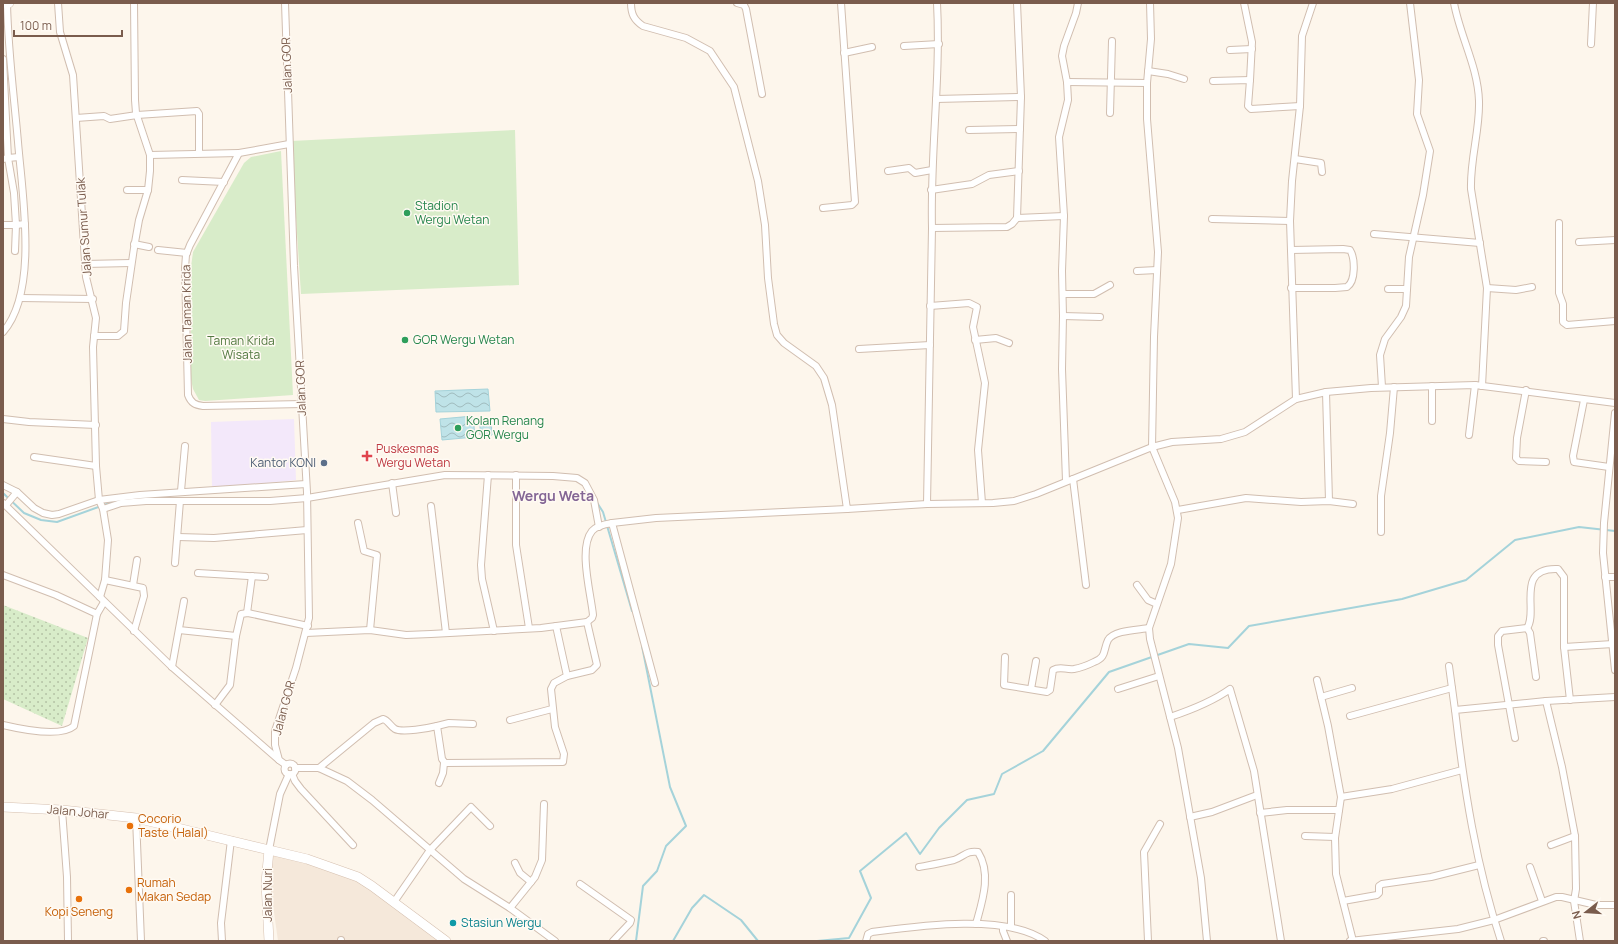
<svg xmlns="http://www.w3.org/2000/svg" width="1618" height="944" viewBox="0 0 1618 944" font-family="Manrope,sans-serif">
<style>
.residential{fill:#f5e8da}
.education{fill:#f3e8fa}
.grass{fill:url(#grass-dots)}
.park{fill:#d8ecc9}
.water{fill:url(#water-waves);stroke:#a5d3da}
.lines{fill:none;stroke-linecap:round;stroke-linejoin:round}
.stream{stroke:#a5d3da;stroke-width:2}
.street-casing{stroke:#d1beb0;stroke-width:8}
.secondary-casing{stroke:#d6c0b0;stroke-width:10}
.street{stroke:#fff;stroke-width:6}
.secondary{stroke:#fff;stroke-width:9}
.leisure-dot{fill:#2e9e5b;stroke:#fffaf3;stroke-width:1.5}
.health-dot{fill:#e0444e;stroke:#fffaf3;stroke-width:1.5}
.service-dot{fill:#5c6f8a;stroke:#fffaf3;stroke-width:1.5}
.food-dot{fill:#e8710a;stroke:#fffaf3;stroke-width:1.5}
.culture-dot{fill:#0f9aa8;stroke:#fffaf3;stroke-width:1.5}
.labels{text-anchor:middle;stroke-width:3;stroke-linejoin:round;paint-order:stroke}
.street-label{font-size:12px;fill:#7a5c4d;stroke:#fffaf3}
.leisure-label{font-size:12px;fill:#27864d;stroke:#fffaf3;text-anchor:start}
.park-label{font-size:12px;fill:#537a41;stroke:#fffaf3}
.health-label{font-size:12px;fill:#be3a42;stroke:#fffaf3;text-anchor:start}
.service-label{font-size:12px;fill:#4e5e75;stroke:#fffaf3;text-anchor:end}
.food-label{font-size:12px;fill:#c56008;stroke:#fffaf3;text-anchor:start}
.culture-label{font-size:12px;fill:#0d838f;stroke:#fffaf3;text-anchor:start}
.quarter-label{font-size:14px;font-weight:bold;fill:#846695;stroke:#fffaf3}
</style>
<defs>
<pattern id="grass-dots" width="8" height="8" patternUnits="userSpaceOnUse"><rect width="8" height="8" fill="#d8ecc9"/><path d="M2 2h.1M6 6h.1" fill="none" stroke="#b4c2a5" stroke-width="1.8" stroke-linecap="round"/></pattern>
<pattern id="water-waves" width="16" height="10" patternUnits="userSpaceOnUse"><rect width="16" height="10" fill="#bfe3e8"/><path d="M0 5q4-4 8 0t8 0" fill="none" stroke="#a0bbbe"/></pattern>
</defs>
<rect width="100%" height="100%" fill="#fdf6ec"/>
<polygon class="residential" points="272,852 357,879 444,941 278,941 270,883"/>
<polygon class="education" points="294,419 296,480 212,489 211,422"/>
<polygon class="grass" points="3,605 88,638 62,726 3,699"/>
<g class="park">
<polygon points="515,130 519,285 301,294 291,141"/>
<polygon points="281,151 293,395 205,401 199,400 193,389 191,379 191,267 193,252 244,163 251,157"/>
</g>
<g class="water">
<polygon points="488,389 490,411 436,412 435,391"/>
<polygon points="473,416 475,437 442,440 440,419"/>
<polygon points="491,418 492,435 480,435 480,419"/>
</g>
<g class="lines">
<g class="stream">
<polyline points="3,493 24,513 41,520 57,522 115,501"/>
<polyline points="137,498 146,498"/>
<polyline points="596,501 603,512 632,611"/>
<polyline points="636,941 643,886 657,871 666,846 686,826 670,787 642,646"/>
<polyline points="673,941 692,908 704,895 741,920 758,941"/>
<polyline points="817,941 849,938 871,898 860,871 906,833 920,854 939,828 967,800 994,794 1002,774 1043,751 1109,672 1189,644 1228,648 1249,626 1402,599 1466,580 1515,540 1579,527 1615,531"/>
</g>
<defs>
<g id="street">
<polyline points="58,3 60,32 73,75 86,277 96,318 93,347 96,466 99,500 103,509 108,540 105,580 100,597"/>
<polyline points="285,3 294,266 307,492 309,618 296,668 275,731 275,745 279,760 286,765"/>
<path d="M631,3c0,11 3,17 12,23l43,12 24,13 24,36 24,94 7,44 3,53 6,46 3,11 7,8 32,23 8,12 8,27 15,104 80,-5 5,-276c-2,-75 9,-150 5,-225"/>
<polyline points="737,3 744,5 746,9 762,94"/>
<polyline points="1150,3 1151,39 1147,83 1147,119 1158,252 1154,337 1152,447 1175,502 1178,518 1171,564 1149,628 1150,639 1178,748 1201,878 1207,941"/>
<polyline points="1244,3 1252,42 1250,80"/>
<path d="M1454,3c6,33 24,64 25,98 1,29 -9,58 -8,88l16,99 -5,98"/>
<polyline points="1591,44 1593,3"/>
<polyline points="904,46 939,44"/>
<polyline points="1230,50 1252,49"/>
<polyline points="844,53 872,47"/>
<polyline points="3,59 8,158 3,159"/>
<polyline points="1148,71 1168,74 1184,79"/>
<polyline points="1213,81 1250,80 1248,106 1251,109 1300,106"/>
<polyline points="1067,82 1147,83"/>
<polyline points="936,99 1021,97"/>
<polyline points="1110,113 1112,41"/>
<polyline points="76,118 104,116 110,119 137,115 197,111 199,114 199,153"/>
<polyline points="969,130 1020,129"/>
<path d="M289,144l-50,9 -49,92 -4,10 -1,13 3,127c3,8 7,10 15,11l99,-2"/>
<polyline points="150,155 239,153"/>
<polyline points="19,157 8,158 14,193 16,225 25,224"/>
<polyline points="1295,159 1321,163 1322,172"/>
<polyline points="888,171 909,168 915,173 932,170"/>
<polyline points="182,180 224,182"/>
<polyline points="127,190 148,190"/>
<polyline points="931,190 972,184 989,175 1019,171"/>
<polyline points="823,208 852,205 855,202 841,3"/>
<polyline points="1017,218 1064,216"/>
<polyline points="1212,219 1290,221"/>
<polyline points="1559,223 1559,293 1563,304 1563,322 1567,325 1615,321"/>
<polyline points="3,225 16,225 15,251"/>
<polyline points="932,228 1007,227 1012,224 1017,218 1021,97 1017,3"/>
<polyline points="1374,234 1480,243"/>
<polyline points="1579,242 1615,240"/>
<polyline points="134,244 149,247"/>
<polyline points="158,250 187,253"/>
<path d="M1291,250l52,-1 7,1c5,8 6,31 -3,37l-12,1h-44"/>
<polyline points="85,264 131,263"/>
<polyline points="1137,271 1157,270"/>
<polyline points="1487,288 1516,290 1532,287"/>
<polyline points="1388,289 1407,289"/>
<polyline points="1063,294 1094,294 1110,285"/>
<polyline points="20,298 93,299"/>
<polyline points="930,306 969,303 977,307 973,327 985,383 978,450 982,503"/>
<polyline points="1063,316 1100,317"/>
<path d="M3,332c36,-41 19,-139 15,-190 -4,-46 -10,-92 -11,-139"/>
<polyline points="94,336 118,336 124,331 126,303 134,248 139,220 148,190 150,171 150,155 136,113 135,100 134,3"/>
<polyline points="975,340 996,338 1009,343"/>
<polyline points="859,349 930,345"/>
<polyline points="1382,387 1380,355 1385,339 1401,317 1406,306 1409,257 1423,195 1430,151 1417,114 1419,80 1410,3"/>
<polyline points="1526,390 1517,438 1516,458 1519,461 1546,462"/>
<polyline points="1326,392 1329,501"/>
<polyline points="1296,399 1290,221 1292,181 1300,106 1302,36 1313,3"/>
<polyline points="1584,400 1573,456 1574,462 1609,467"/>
<polyline points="1615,413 1604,523 1603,553 1615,670"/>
<polyline points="3,419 29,422 96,425"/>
<polyline points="1432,421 1432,386"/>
<polyline points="1469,435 1475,385"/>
<polyline points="34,457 96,466"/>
<polyline points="488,475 481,565 482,579 494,631"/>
<polyline points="516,475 516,545 529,628"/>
<polyline points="1073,479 1086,585"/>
<polyline points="1066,481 1062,369 1063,316 1062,271 1064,216 1059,137 1068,100 1067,82 1062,56 1064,46 1076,13 1078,3"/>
<polyline points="392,483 396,513"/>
<polyline points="3,485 17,492 34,508 43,513 52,515 59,514 99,500 140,495 306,484"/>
<polyline points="181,491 185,446"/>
<polyline points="3,503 172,667 279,760"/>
<polyline points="927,504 993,503 1014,501 1036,494 1152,447 1172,442 1221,439 1245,432 1296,399 1326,392 1371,388 1475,385 1615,403"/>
<polyline points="6,505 17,492"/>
<polyline points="431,506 446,633"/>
<polyline points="103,509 121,503 146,501 270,501 307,498 445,475 553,476 577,478 585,483 594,500 599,527"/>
<polyline points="1178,510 1246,498 1301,502 1329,501 1353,504"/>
<polyline points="358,523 364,551 377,555 370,630"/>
<polyline points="612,523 656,518 847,509"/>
<polyline points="1381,532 1381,496 1390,433 1394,387"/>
<polyline points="178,537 214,538 307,530"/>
<polyline points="175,563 180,501"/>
<polyline points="198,573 265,577"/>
<polyline points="3,575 56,595 97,614 104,602"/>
<polyline points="1605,577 1615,577"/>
<polyline points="105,580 143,588 144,596 134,631"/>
<polyline points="133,585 137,560"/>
<polyline points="1137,585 1148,600 1157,604"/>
<polyline points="247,613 252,576"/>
<polyline points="1527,628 1530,633 1536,677"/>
<polyline points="179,630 236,636"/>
<path d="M306,633l64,-3 36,5 25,-1 110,-6 46,-6 5,-4 1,-3c-2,-21 -15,-67 -1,-84 4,-5 14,-7 20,-8l43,160"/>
<polyline points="1564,647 1613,644"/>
<path d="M1005,657l-1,28 43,7 3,-2 3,-20c7,-4 13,0 21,-1 6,-1 14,-4 20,-7 13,-5 9,-12 14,-22 6,-10 30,-10 41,-12"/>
<polyline points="1449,666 1455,710"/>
<polyline points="172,667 184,601"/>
<polyline points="567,676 592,670 597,665 587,622"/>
<polyline points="1317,680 1328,726 1341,797 1335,838 1336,874 1353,941"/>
<polyline points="1031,689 1036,661"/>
<polyline points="1118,689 1159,676"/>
<polyline points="1321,697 1352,688"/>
<polyline points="1546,701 1562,767 1575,836 1576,889 1574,901 1580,941"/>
<polyline points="215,705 230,685 236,636 241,614 248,613 308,626"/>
<polyline points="1350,716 1452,688"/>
<path d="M1170,717c21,-7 42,-15 60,-28l24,82 27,170"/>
<polyline points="510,720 552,709"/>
<path d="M3,725c17,4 57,13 71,1l23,-112"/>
<polyline points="437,726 449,723 473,724"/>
<path d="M1515,738l-17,-93v-9l4,-5 25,-3c12,-16 -13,-61 31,-59l6,8v70l6,53"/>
<circle cx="290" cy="769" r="5.5"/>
<polyline points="295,768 319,768 347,781 372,800 464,879 510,908 555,941"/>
<path d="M319,768l55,-45 9,-4c5,1 7,7 12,10 7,4 34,-1 42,-3l5,33 3,4 118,-1 1,-8 -9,-27 -4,-38 3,-6 13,-7 -11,-50"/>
<polyline points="292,774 295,781 301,789 353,845"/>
<polyline points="439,783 443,773 444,763"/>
<polyline points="1341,797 1392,789 1462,770"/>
<polyline points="62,810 67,877 68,941"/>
<polyline points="1260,813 1287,810 1339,810"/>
<polyline points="1190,817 1212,812 1257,795"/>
<polyline points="136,818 141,941"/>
<polyline points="1305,836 1335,837"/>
<polyline points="1551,845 1575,836"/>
<polyline points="269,850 280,794 289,774"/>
<polyline points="515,863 520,873 531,882"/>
<path d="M919,867c11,-2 23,-4 35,-7 9,-3 13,-10 24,-8 14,22 4,50 -2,72"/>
<polyline points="1530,867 1542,901"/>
<polyline points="580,884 631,920 630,923 613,941"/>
<polyline points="1011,895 1011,927"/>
<polyline points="1343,901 1377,895 1379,893 1379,886 1382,884 1431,877 1479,865"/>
<polyline points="394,902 430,850 471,807 490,826"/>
<polyline points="510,908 535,877 542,860 544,804"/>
<polyline points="1003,927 1003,931 1007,941"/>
<polyline points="341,940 341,941"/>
<polyline points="222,941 221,923 231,840"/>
<path d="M866,941l2,-7 4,-2c45,-6 135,-19 173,9"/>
<polyline points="1148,941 1144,852 1160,824"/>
<polyline points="1350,941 1458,929 1494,920 1556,897 1562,897 1596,905 1615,905"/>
<path d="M1501,941c-25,-75 -37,-153 -46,-231l91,-9 69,-4"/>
<polyline points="1543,941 1544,941"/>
</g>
<g id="secondary">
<polyline points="3,3 9,3"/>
<polyline points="3,807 62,810 136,818 307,859 358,877 372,886 446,941"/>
<polyline points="269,941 266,883 269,850"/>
</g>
</defs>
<use href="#street" class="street-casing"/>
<use href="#secondary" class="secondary-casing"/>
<use href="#street" class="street"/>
<use href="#secondary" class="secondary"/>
</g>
<g class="leisure-dot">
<circle cx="407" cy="213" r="4"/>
<circle cx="405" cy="340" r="4"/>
<circle cx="458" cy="428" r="4"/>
</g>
<path class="health-dot" d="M365 450h4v4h4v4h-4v4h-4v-4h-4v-4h4z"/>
<circle class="service-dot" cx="324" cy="463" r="4"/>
<g class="food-dot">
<circle cx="130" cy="826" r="4"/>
<circle cx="129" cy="890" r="4"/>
<circle cx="79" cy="899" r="4"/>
</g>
<circle class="culture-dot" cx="453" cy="923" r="4"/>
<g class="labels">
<g class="street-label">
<text transform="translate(287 65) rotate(-92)" y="4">Jalan GOR</text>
<text transform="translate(84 227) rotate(-94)" y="4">Jalan Sumur Tulak</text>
<text transform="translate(187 314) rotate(-91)" y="4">Jalan Taman Krida</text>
<text transform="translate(301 388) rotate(-92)" y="4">Jalan GOR</text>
<text transform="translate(284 708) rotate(-75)" y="4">Jalan GOR</text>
<text transform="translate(78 812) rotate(5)" y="4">Jalan Johar</text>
<text transform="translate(268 895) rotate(-90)" y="4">Jalan Nuri</text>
</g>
<g class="leisure-label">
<text x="415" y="210">Stadion<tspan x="415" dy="14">Wergu Wetan</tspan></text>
<text x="413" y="344">GOR Wergu Wetan</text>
<text x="466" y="425">Kolam Renang<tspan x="466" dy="14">GOR Wergu</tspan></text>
</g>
<g class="park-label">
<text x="241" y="345">Taman Krida<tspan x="241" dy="14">Wisata</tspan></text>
</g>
<g class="health-label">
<text x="376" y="453">Puskesmas<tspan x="376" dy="14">Wergu Wetan</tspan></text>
</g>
<g class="service-label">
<text x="316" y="467">Kantor KONI</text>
</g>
<g class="food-label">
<text x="138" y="823">Cocorio<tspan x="138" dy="14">Taste (Halal)</tspan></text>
<text x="137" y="887">Rumah<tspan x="137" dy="14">Makan Sedap</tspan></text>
<text x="79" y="916" text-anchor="middle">Kopi Seneng</text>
</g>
<g class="culture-label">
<text x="461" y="927">Stasiun Wergu</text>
</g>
<g class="quarter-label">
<text x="553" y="501">Wergu Weta</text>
</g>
</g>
<rect width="1618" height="944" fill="none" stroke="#7a5c4d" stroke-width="8"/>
<g transform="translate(1586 912) rotate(253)" stroke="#fffaf3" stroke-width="3" paint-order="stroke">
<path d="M0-3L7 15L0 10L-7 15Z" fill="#7a5c4d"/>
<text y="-6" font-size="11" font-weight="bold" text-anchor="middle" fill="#7a5c4d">N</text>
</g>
<path d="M14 30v6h108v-6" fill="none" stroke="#7a5c4d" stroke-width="2"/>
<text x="20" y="30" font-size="12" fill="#7a5c4d" stroke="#fffaf3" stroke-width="3" paint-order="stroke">100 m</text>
</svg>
